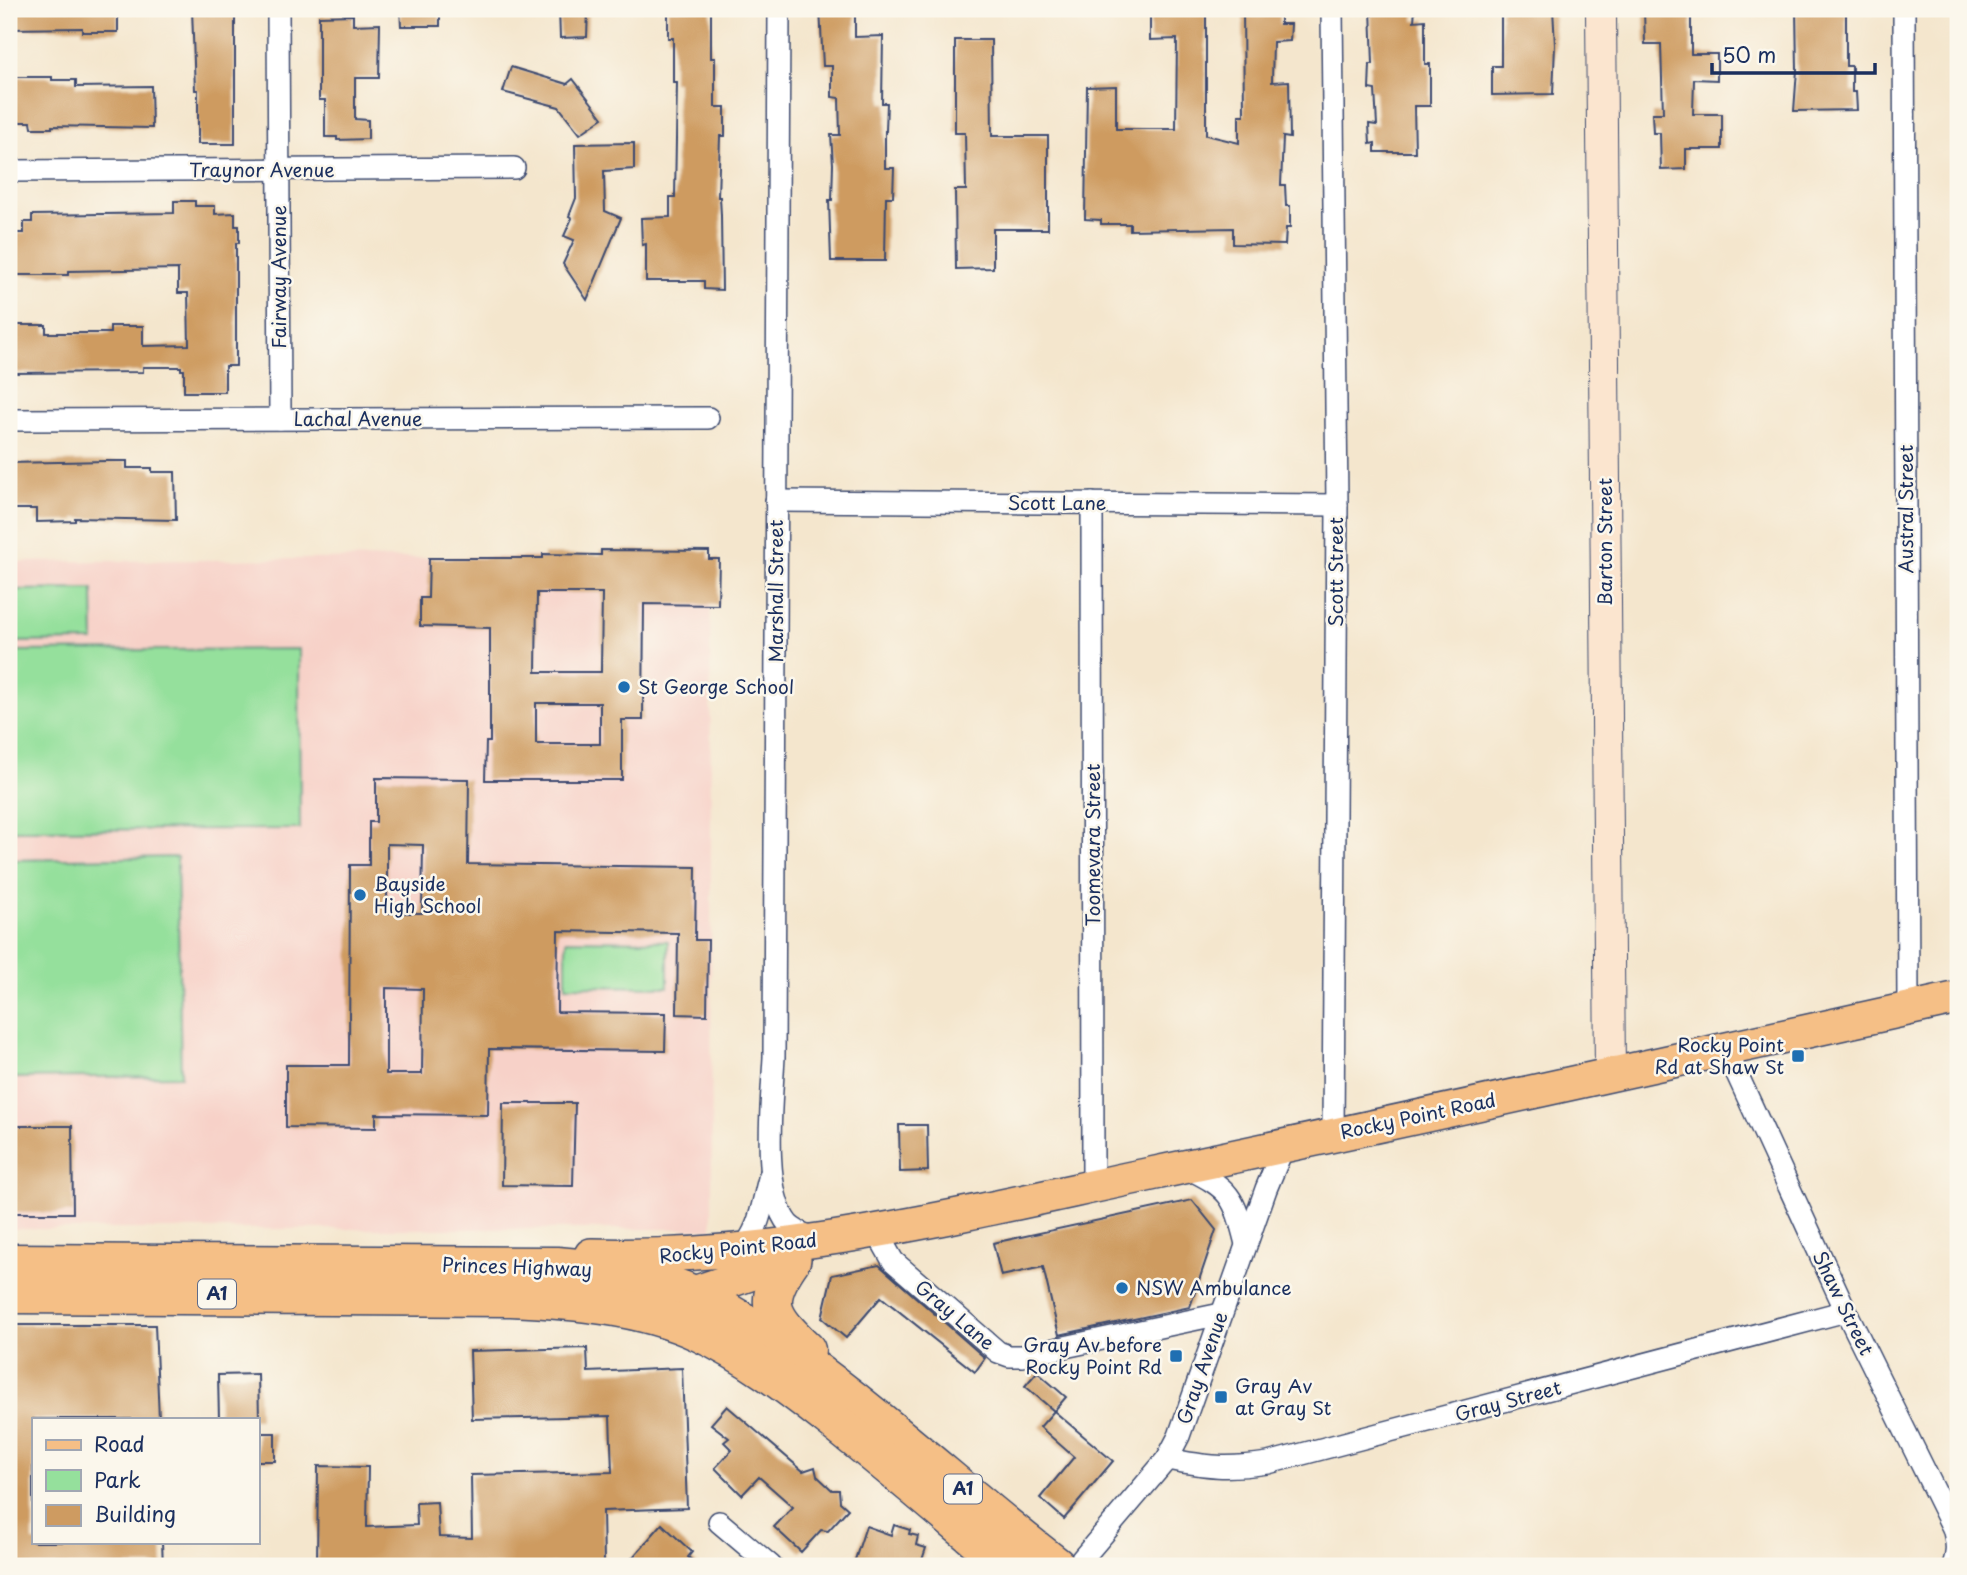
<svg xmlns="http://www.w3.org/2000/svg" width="1967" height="1575" viewBox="0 0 1967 1575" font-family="'Playpen Sans',sans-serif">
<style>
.built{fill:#f7d1c8}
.green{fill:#95e09c;stroke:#58887d;stroke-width:2}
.building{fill:#ce9b61;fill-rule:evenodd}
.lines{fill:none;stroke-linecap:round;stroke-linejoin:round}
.street-casing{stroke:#3c4a6f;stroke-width:24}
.secondary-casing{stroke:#3c4a6f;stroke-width:32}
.primary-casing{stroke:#3c4a6f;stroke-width:36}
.highway-casing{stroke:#3c4a6f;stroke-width:41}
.street{stroke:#fff;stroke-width:21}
.secondary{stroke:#fbe5cf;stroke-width:30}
.primary{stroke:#f5bf86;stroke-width:33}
.highway{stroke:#f5bf86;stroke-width:38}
.poi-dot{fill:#1f6fb2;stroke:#fbf7ec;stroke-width:2.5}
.labels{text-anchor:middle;stroke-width:5;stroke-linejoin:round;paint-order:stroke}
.shield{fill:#fbf7ec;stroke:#5e6b89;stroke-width:2}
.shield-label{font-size:18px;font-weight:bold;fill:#1b2f5e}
.street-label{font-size:19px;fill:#1b2f5e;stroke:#fbf7ec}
.poi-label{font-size:19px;fill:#1b2f5e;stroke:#fbf7ec;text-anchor:start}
</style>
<rect width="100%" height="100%" fill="#fbf7ec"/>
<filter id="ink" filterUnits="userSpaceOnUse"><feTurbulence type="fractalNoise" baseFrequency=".0143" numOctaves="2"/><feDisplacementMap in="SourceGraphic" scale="14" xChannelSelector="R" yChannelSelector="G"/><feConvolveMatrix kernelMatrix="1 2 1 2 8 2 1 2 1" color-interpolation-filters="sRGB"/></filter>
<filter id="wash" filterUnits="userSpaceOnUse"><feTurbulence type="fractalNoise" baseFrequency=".00686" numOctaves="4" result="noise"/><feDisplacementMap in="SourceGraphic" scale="28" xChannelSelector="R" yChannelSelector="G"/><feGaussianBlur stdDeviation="1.57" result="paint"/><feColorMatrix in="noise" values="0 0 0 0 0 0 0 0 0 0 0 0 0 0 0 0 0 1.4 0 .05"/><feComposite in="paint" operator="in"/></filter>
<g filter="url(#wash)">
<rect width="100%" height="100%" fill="#f4e6cd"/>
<polygon class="built" points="710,555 712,1229 9,1229 9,562"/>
<g class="green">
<polygon points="93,589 94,641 9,642 9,590"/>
<polygon points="299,649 300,829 9,830 9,651"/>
<polygon points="177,857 181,1076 9,1078 9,860"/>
<polygon points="566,940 668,941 668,987 566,986"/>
</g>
<g id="blocks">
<g class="building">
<polygon points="9,9 118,9 118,32 82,32 82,28 9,29"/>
<polygon points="192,9 235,9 235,144 198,144 198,90 195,90"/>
<polygon points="400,9 440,9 440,26 401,26"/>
<polygon points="559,9 588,9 587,37 560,38"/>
<polygon points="668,9 711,9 711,58 715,58 715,107 725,107 725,136 720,136 718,197 720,197 721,215 722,290 704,289 704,281 646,281 646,244 642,245 641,218 670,217 670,197 675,197 677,82 673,82 673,38 668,38"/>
<polygon points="820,9 855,9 855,37 883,36 882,103 887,103 886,131 885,131 885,168 894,168 893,197 886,197 885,261 831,261 829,200 832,200 833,164 831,135 840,135 839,98 832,97 832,66 823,66"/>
<polygon points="1243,9 1280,9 1280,24 1291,24 1290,41 1273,42 1272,82 1289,81 1290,138 1283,137 1281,185 1285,185 1286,206 1290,206 1290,228 1286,228 1285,245 1233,244 1233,228 1130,230 1130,224 1101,224 1101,220 1085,219 1087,87 1116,86 1116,129 1176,129 1177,39 1150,40 1150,12 1206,13 1206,135 1239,143 1239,115 1244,115"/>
<polygon points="1371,9 1415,9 1414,21 1425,20 1425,64 1430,64 1430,106 1414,106 1415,152 1375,152 1375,143 1370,144 1369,124 1377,125 1375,90 1369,89 1370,64 1373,64"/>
<polygon points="1501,9 1553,9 1555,45 1553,94 1492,95 1492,66 1501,66"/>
<polygon points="1644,9 1691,9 1691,54 1717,54 1717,80 1694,79 1693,114 1722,114 1722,149 1686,149 1686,169 1661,170 1660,133 1653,133 1652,113 1663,113 1661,44 1645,44"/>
<polygon points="1796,9 1846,9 1846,66 1852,66 1852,92 1856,92 1857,110 1794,111 1797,70"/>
<polygon points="353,15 353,25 380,24 379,78 355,78 355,119 368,120 368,139 337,140 337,137 325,137 325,100 319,100 319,16"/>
<polygon points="955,40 991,40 992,136 1048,136 1048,229 993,229 993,268 956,269 955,190 966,190 965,133 955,133"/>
<polygon points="511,67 567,84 573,79 603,118 580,134 559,107 503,92"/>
<polygon points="9,77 52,77 52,80 76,80 76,87 151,86 152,128 52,126 52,128 32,128 31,122 9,122"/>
<polygon points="634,143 634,169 604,171 605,211 621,218 587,300 563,264 574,240 564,236 572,218 569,216 576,198 575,144"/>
<polygon points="174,201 195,201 195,206 215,206 215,214 235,213 235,226 239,226 239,243 236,243 236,366 225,366 225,392 184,392 184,370 181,370 181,367 143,367 143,372 9,373 9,325 46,325 46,333 110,333 110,326 143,326 143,346 189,345 188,293 178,293 178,269 68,271 68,275 9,275 9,237 13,237 13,233 24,233 24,222 32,222 32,215 174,213"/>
<polygon points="108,461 127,461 127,468 152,468 152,472 175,472 176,520 75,518 75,521 36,522 36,509 9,509 9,463"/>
<path d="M601,550l108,1v8h10l-1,46 -74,-1 -1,116h-21v60h-137l1,-38h4v-114l-70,-2v-28h8l1,-40h114v-4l58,1zM537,593h65l-1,79h-65zM536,703h64v41h-64z"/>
<path d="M376,778l93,1 -1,85 228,3 -1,73h13l-1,75 -30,-1 1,-81 -120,-2 -1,81 109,1 -1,38 -176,-2 -1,66 -112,-1v14l-90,-1v-62h63l1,-200h19v-43h7zM387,844l36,1 -1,68h-35zM386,988l37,1 -1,85h-36z"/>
<polygon points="503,1103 575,1103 573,1186 502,1185"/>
<polygon points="899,1125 927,1125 928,1171 900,1172"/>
<polygon points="9,1126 72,1126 73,1213 9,1213"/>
<polygon points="1192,1200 1216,1230 1190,1307 1059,1335 1043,1267 1001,1276 993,1243"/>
<polygon points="879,1265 985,1358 975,1372 881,1297 846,1338 822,1318 832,1275"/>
<polygon points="9,1325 155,1325 159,1419 33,1419 33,1542 162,1542 163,1566 9,1566"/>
<polygon points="587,1348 588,1372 682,1368 687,1508 603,1511 604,1564 419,1566 419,1562 367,1564 367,1566 317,1566 318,1466 368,1467 367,1527 417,1525 416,1503 437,1502 439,1537 472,1538 471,1475 612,1472 610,1416 472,1419 470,1351"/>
<polygon points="1037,1372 1066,1397 1054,1411 1025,1386"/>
<polygon points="258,1374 259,1419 219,1419 218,1375"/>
<polygon points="727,1406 803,1471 815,1467 817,1476 832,1490 839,1490 840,1502 848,1509 828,1531 821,1530 801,1552 774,1527 793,1507 759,1477 742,1495 715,1468 732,1450 724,1442 729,1438 711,1424"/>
<polygon points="1054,1411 1113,1461 1064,1519 1040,1498 1074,1457 1040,1427"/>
<rect x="257" y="1433" width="18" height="28"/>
<polygon points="662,1524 692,1552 688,1557 699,1566 625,1566"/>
<polygon points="894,1525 910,1530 909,1534 918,1536 916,1545 926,1548 920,1566 853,1566 866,1526 891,1535"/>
</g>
</g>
</g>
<g filter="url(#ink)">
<use href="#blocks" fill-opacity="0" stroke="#3c4a6f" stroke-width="2"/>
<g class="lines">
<defs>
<g id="street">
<polyline points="278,9 280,419"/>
<path d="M779,9l-5,1048c-2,42 -13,134 14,167 7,8 18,11 28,15"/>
<polyline points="1332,9 1337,505 1333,1134"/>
<polyline points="1904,9 1908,1009"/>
<polyline points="9,171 514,168"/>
<polyline points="9,420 708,418"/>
<polyline points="776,501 1337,505"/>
<polyline points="1092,503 1093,1186"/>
<path d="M1726,1050l120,261 107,217c4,14 5,25 0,38"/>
<path d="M1185,1167c46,22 49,29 61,77"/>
<polyline points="876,1231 893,1261 998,1352 1009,1356 1022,1356 1221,1314"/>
<path d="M740,1251c21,-21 22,-49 30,-76"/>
<path d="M1167,1459c41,8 60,10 101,4l578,-152"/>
<polyline points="719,1522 771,1566"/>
<polyline points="1079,1566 1082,1559 1167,1459 1179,1436 1266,1189 1284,1146"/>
</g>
<polyline id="secondary" points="1601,9 1610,1074"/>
<g id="primary">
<path d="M591,1255c189,6 375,-42 560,-81 269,-56 538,-117 807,-176"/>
<polyline points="673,1300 794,1259"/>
</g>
<g id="highway">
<path d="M791,1260c-31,44 -20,56 15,90"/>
<path d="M9,1263l548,3c45,4 93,9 134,28 39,17 74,42 109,66 89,64 169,139 256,206"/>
<path d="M9,1294l502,3c62,3 130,8 188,35 48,22 91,55 133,88 60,47 118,97 176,146"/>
</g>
</defs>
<use href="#street" class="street-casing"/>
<use href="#secondary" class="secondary-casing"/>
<use href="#primary" class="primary-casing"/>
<use href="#highway" class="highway-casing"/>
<use href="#street" class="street"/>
<use href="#secondary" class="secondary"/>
<use href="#primary" class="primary"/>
<use href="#highway" class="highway"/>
</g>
</g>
<g class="poi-dot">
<circle cx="624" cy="687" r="7"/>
<circle cx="360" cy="895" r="7"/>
<rect x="1791" y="1049" width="14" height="14" rx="3.5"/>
<circle cx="1122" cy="1288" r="7"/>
<rect x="1169" y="1349" width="14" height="14" rx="3.5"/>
<rect x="1214" y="1390" width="14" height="14" rx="3.5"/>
</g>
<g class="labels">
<g class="shield">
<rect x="198" y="1279.5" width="38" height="29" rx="5"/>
<rect x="944" y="1474.5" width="38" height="29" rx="5"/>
</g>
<g class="shield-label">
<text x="217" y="1300">A1</text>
<text x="963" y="1495">A1</text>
</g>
<g class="street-label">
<text x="262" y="177">Traynor Avenue</text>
<text transform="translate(279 277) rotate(-90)" y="7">Fairway Avenue</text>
<text x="358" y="426">Lachal Avenue</text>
<text x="1057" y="510">Scott Lane</text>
<text transform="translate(1906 509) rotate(-90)" y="7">Austral Street</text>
<text transform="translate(1605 542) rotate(-90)" y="7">Barton Street</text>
<text transform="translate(1336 572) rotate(-90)" y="7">Scott Street</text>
<text transform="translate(776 591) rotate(-90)" y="7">Marshall Street</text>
<text transform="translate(1093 845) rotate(-90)" y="7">Toomevara Street</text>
<text transform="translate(1418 1116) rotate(-12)" y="7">Rocky Point Road</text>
<text transform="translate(738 1248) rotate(-6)" y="7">Rocky Point Road</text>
<text transform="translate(517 1267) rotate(2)" y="7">Princes Highway</text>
<text transform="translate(1843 1303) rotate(64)" y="7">Shaw Street</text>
<text transform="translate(955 1315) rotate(40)" y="7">Gray Lane</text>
<text transform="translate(1202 1368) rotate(-71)" y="7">Gray Avenue</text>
<text transform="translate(1508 1401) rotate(-15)" y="7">Gray Street</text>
</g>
<g class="poi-label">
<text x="638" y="694">St George School</text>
<text x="374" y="891">Bayside<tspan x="374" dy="22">High School</tspan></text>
<text x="1784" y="1052" text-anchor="end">Rocky Point<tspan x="1784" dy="22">Rd at Shaw St</tspan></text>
<text x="1136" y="1295">NSW Ambulance</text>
<text x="1162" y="1352" text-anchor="end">Gray Av before<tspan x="1162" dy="22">Rocky Point Rd</tspan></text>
<text x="1235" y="1393">Gray Av<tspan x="1235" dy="22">at Gray St</tspan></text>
</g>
</g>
<rect width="1967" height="1575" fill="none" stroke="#fbf7ec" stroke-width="35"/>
<rect x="32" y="1418" width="228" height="126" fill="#fbf7ec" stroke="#a1a7b3" stroke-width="2"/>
<rect x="46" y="1440" width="35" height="10" fill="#f5bf86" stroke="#a1a7b3" stroke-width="2"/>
<text x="94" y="1452" font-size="21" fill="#1b2f5e">Road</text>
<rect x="46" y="1470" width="35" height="21" fill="#95e09c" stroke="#a1a7b3" stroke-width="2"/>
<text x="94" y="1488" font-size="21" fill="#1b2f5e">Park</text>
<rect x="46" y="1505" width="35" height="21" fill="#ce9b61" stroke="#a1a7b3" stroke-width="2"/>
<text x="94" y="1522" font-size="21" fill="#1b2f5e">Building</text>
<path d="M1712 63v10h163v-10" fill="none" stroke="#1b2f5e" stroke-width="3.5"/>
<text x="1722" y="63" font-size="21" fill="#1b2f5e" stroke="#fbf7ec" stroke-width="5" paint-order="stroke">50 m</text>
</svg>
